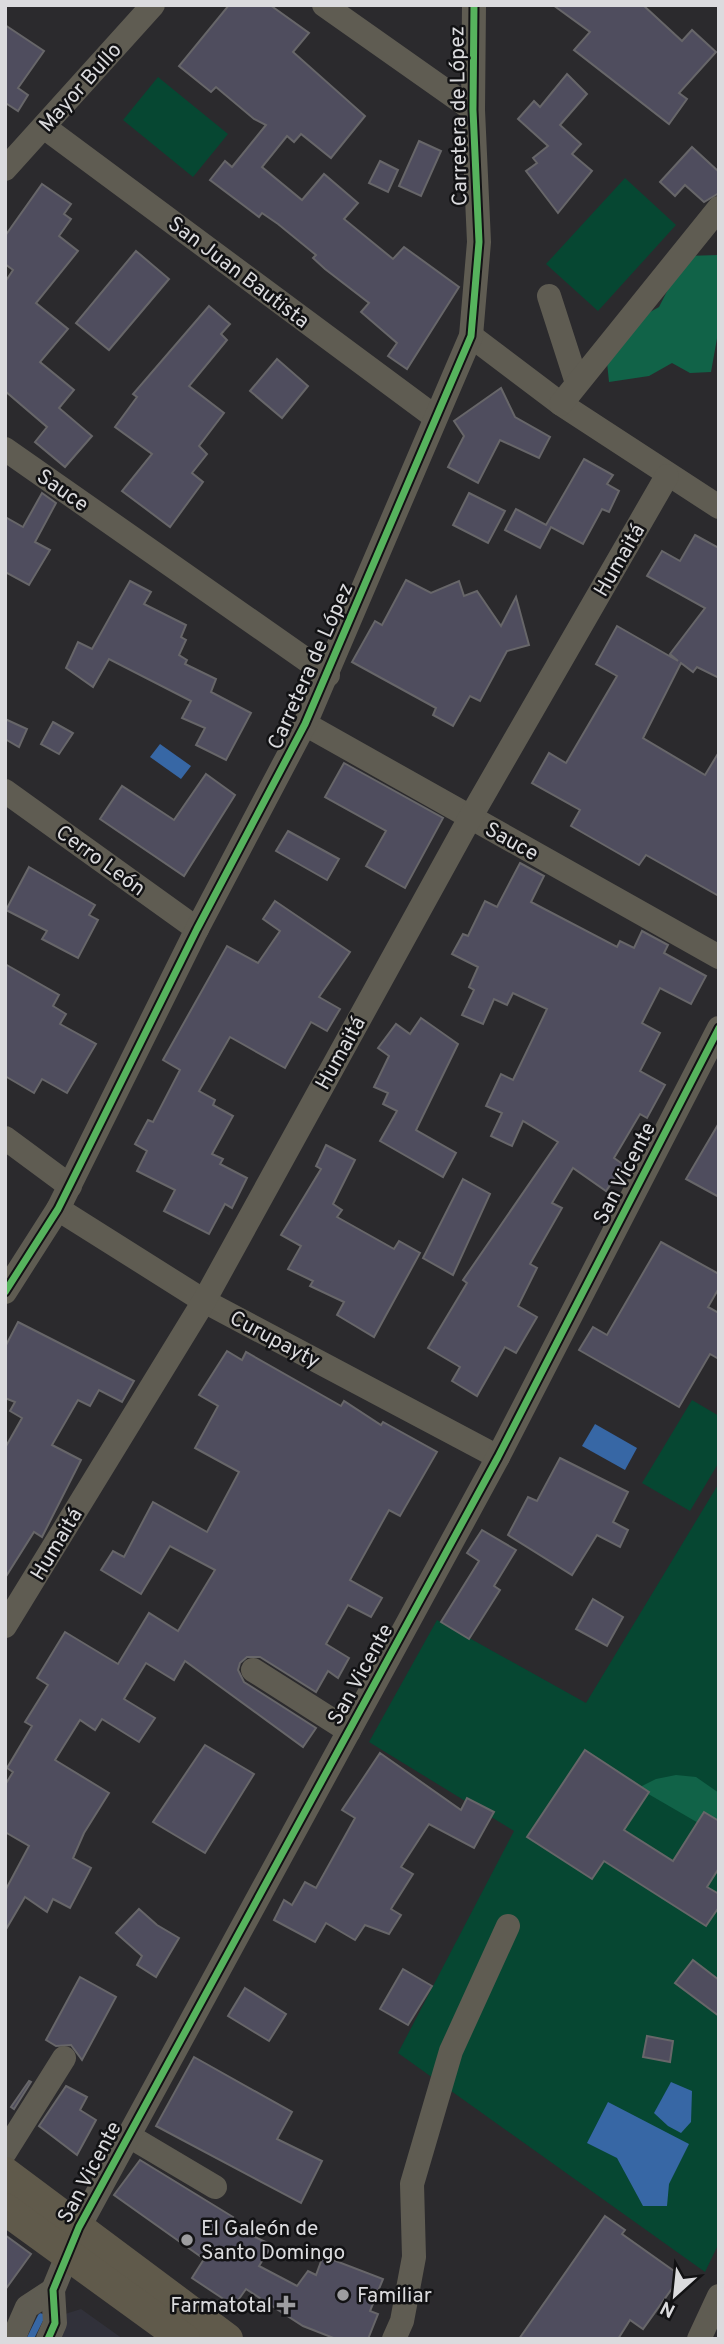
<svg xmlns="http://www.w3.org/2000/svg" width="724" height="2344" viewBox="0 0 724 2344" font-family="Overpass,sans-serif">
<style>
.built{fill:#31313a}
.green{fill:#064732}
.forest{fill:#116348}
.water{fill:#3767a5}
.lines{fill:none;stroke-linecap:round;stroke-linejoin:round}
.stream{stroke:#3767a5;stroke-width:7}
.building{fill:#4f4d5e;stroke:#676669;stroke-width:2}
.minor{stroke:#5f5c52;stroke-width:24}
.major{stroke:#605a4b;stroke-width:32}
.cycleway-casing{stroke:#121214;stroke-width:11}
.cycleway{stroke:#56b35d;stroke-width:7}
.poi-dot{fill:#9d9da0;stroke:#121214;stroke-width:2.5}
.labels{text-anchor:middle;stroke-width:5;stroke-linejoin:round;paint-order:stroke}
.street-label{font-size:21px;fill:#dbdbde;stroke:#121214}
.poi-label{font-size:21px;fill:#dbdbde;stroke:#121214;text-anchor:start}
</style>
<rect width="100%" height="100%" fill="#2b2a2d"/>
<polygon class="built" points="81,2309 123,2339 60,2339 65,2314"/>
<g class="green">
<polygon points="158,77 228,134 193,177 123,120"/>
<polygon points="625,178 676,225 598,311 546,264"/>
<polygon points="692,1400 719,1416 719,1462 690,1511 642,1483"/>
<polygon points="719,1483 719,2243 705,2272 398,2053 514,1831 369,1742 437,1620 586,1703"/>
</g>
<g class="forest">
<polygon points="719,255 719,327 711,372 690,373 672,363 649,376 609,382 607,362 623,327 659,307 685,256"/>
<polygon points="676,1775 696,1777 719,1793 719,1835 638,1788 656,1779"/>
</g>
<g class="water">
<polygon points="160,744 191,766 181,779 150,757"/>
<polygon points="595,1424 637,1448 625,1470 582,1446"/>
<polygon points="671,2082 692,2091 691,2122 681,2133 668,2126 654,2113"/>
<polygon points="608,2102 689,2144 669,2184 667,2206 643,2206 617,2158 587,2143"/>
</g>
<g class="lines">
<polyline class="stream" points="30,2339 41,2317"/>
</g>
<g class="building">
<polygon points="229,5 270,5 309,33 293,52 365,116 331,158 301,134 294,142 287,136 262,167 302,200 324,174 358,203 344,219 393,259 404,247 459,287 407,369 388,356 397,343 361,312 369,303 325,269 313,258 316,255 278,224 262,213 259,217 210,180 225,161 232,167 266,125 254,119 216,87 211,92 179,66"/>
<polygon points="553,5 643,5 682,41 692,30 716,52 679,93 687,99 669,124 574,50 590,32"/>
<polygon points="5,25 44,51 18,88 28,95 18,111 7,104 5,106"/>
<polygon points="567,74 587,94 560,125 581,144 572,154 592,171 558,213 526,171 537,163 533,158 548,146 518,119 534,101 540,107"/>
<polygon points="419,141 441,151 421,196 399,186"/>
<polygon points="692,147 719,172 719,193 704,202 685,185 675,196 660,182"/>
<polygon points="380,161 398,170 388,192 369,183"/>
<polygon points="42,184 71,204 64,214 71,219 59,236 78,251 36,303 68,329 40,362 74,390 59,408 92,436 65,467 35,442 47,427 5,391 5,282 13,270 5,264 5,236"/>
<polygon points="136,251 169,279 109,350 76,323"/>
<polygon points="209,306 230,324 221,334 227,340 189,386 224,413 199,446 207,454 192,473 203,482 170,527 122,491 152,454 115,427 137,397 133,394"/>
<polygon points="277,359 308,386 282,418 250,391"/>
<polygon points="501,388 515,417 550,437 539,458 500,440 478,483 448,467 464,436 454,421"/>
<polygon points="584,459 613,475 607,484 619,491 609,512 602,509 583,544 551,527 540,548 505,530 516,509 546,525"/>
<polygon points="42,493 56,503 35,542 50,550 29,585 5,572 5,517 23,527"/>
<polygon points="469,493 505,511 488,543 453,525"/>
<polygon points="695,535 719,548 719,678 697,667 693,672 681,663 643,738 705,775 719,752 719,896 646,855 639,865 571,826 580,810 532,783 549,753 566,763 617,676 596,664 617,626 678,661 670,654 705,608 647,576 662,551 680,561"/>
<polygon points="406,580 431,593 459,581 464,596 477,591 501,626 516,597 529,645 507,651 480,701 470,696 453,726 433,715 436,708 352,662 375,621 382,625"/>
<polygon points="130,581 151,592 144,604 186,625 181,637 186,640 179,655 187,660 185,664 216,679 211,692 251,713 226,760 196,745 205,728 182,718 191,701 109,659 93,687 66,668 78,642 92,649"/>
<polygon points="5,719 27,729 19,747 5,739"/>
<polygon points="53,722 73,733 59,754 41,744"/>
<polygon points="344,763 443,818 405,888 366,866 386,831 325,797"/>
<polygon points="206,774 235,795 184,876 100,819 122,786 174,820"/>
<polygon points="288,831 339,859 327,880 276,851"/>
<polygon points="520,863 544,876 531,902 617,947 620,941 634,948 642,931 668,945 664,953 706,976 691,1004 660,988 642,1023 660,1033 640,1071 665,1085 647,1118 640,1114 614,1158 624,1165 606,1191 573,1168 552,1203 562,1208 530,1264 537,1268 518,1306 537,1317 516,1353 505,1347 477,1396 452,1381 460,1367 428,1348 467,1283 463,1280 558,1142 523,1121 512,1146 491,1136 502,1113 486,1106 501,1074 513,1080 547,1009 513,993 507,1005 494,999 483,1024 462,1015 474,990 469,987 478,967 452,954 463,934 468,936 485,901 497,907"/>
<polygon points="29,867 95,905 89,915 98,920 78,958 42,939 47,931 6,910"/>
<polygon points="275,901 350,952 319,997 340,1009 327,1031 311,1022 285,1068 230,1037 199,1091 215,1100 213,1105 233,1116 212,1154 223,1159 220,1164 247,1178 232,1208 225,1204 209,1234 164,1211 175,1190 137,1171 147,1151 135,1144 148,1120 153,1122 180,1070 163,1060 227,946 258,963 280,931 263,919"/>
<polygon points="5,964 59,995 53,1006 66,1014 60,1024 96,1044 67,1093 42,1079 34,1093 5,1076"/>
<polygon points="421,1018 458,1044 416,1130 456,1153 443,1177 380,1141 397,1111 383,1104 388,1093 374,1087 389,1056 378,1048 396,1024 410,1034"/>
<polygon points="719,1123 719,1197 686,1179"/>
<polygon points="326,1145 355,1160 333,1204 342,1210 337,1217 394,1249 399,1241 420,1253 374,1337 337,1315 344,1302 310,1286 313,1281 288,1269 301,1246 281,1235 321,1169 316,1166"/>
<polygon points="463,1179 490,1194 453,1275 423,1258"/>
<polygon points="661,1242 719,1274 719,1288 708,1307 719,1313 719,1359 710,1354 679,1407 579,1350 593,1327 607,1335"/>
<polygon points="18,1322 134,1381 122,1402 99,1390 90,1406 78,1400 52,1445 81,1460 42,1537 34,1532 5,1578 5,1448 22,1418 10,1411 15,1402 5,1398 5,1347"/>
<polygon points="227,1351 242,1360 246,1352 341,1406 344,1401 381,1425 383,1422 437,1452 400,1516 389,1510 350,1580 382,1598 371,1617 348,1605 326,1644 349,1658 338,1678 328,1671 316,1692 260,1657 247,1657 240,1663 238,1670 244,1682 316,1728 303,1747 185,1661 174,1680 146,1663 124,1699 155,1718 139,1742 102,1719 95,1730 80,1720 55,1760 109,1793 84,1833 73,1858 91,1868 70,1908 53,1899 47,1912 25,1897 5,1931 5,1891 29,1846 5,1832 5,1785 13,1772 7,1768 32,1726 25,1722 48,1685 37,1678 65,1632 118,1664 149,1613 178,1631 215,1570 170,1546 141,1594 101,1570 113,1551 124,1557 153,1502 207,1532 239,1472 195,1448 218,1406 199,1395"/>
<polygon points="560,1458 628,1492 613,1522 628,1530 620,1547 597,1535 572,1575 508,1535 528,1497 537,1501"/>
<polygon points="482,1530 516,1550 494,1586 500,1590 469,1639 441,1622 479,1561 467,1553"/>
<polygon points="593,1599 623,1617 607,1646 576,1629"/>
<polygon points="205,1745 254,1774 205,1853 153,1822"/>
<polygon points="585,1750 649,1792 624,1830 673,1861 704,1812 719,1821 719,1868 707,1887 719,1894 719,1907 706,1926 604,1861 592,1879 527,1837"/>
<polygon points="380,1753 461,1810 467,1798 494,1812 474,1848 429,1824 401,1867 413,1874 391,1909 401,1915 389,1934 365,1925 355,1940 326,1923 315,1942 274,1920 284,1900 292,1905 305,1882 316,1888 355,1818 342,1810"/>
<polygon points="139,1909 157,1925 179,1938 156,1977 137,1965 142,1956 116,1933"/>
<polygon points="693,1960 719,1980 719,2016 675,1983"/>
<polygon points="403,1969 432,1986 408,2025 380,2009"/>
<polygon points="80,1977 116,1997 82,2060 71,2045 56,2046 46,2040"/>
<polygon points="245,1988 286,2014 269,2041 228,2016"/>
<polygon points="647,2036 673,2041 670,2062 643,2057"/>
<polygon points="194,2057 292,2112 277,2139 322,2161 301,2203 156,2126"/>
<polygon points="29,2081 31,2082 14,2109 11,2107"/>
<polygon points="66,2086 87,2097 80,2110 96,2120 77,2155 39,2126"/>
<polygon points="140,2160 233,2217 229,2225 272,2245 259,2266 297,2286 308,2271 316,2275 323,2256 383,2279 370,2311 378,2314 368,2339 336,2339 303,2326 246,2289 234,2306 192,2278 204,2259 114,2195"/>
<polygon points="605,2216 625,2230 622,2234 681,2276 643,2329 630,2320 618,2339 519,2339"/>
<polygon points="5,2235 31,2254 5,2290"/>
</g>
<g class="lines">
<g class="minor">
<polyline points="324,5 473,110"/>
<polyline points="44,127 435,417"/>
<polyline points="5,169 153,5"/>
<polyline points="549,296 577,383"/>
<polyline points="471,336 561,404 719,507"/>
<polyline points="561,404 719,208"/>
<polyline points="5,449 328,675"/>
<polyline points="305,724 719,957"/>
<polyline points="5,791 197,929"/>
<polyline points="5,1138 70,1186"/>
<polyline points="58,1209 204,1301 498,1457"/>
<polyline points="5,1292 58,1209 197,929 305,724 471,336 479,242 473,110 474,5"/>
<polyline points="5,1626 204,1301 470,818 667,476"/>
<polyline points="253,1670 349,1731"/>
<polyline points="129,2136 215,2187"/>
<polyline points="5,2152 64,2058"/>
<polyline points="13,2339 27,2307 53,2290"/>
<polyline points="48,2339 55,2323 53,2290 79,2227 498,1457 719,1028"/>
<polyline points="394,2339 402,2321 414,2257 412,2184 451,2051 508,1926"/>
<polyline points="699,2339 719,2296"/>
</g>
<g class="major">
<polyline points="5,2173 227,2339"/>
<polyline points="5,2209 184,2339"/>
</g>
<defs>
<g id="cycleway">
<polyline points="5,1292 58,1209 197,929 305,724 471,336 479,242 473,110 474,5"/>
<polyline points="48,2339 55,2323 53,2290 79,2227 498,1457 719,1028"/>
</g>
</defs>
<use href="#cycleway" class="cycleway-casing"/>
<use href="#cycleway" class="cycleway"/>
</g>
<g class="poi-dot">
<circle cx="187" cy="2240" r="7"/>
<circle cx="343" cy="2295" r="7"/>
<path d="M282.5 2294.5h7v7h7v7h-7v7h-7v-7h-7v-7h7z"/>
</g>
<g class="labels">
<g class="street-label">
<text transform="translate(80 87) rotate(-48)" y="7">Mayor Bullo</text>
<text transform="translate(458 116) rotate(-91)" y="7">Carretera de López</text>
<text transform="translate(239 272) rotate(37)" y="7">San Juan Bautista</text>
<text transform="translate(63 490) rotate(35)" y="7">Sauce</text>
<text transform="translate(619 560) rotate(-60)" y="7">Humaitá</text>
<text transform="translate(310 666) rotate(-66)" y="7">Carretera de López</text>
<text transform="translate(512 841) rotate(29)" y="7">Sauce</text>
<text transform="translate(101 860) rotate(36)" y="7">Cerro León</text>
<text transform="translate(340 1053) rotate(-61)" y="7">Humaitá</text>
<text transform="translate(624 1173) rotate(-63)" y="7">San Vicente</text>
<text transform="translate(275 1339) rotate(28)" y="7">Curupayty</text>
<text transform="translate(56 1544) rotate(-59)" y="7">Humaitá</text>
<text transform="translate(360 1674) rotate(-61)" y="7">San Vicente</text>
<text transform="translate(89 2172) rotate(-62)" y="7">San Vicente</text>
</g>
<g class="poi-label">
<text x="201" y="2235">El Galeón de<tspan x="201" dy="24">Santo Domingo</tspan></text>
<text x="357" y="2302">Familiar</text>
<text x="272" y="2312" text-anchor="end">Farmatotal</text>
</g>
</g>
<rect width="724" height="2344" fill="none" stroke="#dbdbde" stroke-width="14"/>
<g transform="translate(675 2295) rotate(207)" stroke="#121214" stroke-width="5" paint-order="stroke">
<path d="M0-5L12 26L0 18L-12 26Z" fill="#dbdbde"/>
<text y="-10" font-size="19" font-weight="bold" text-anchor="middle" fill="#dbdbde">N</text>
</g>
</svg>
